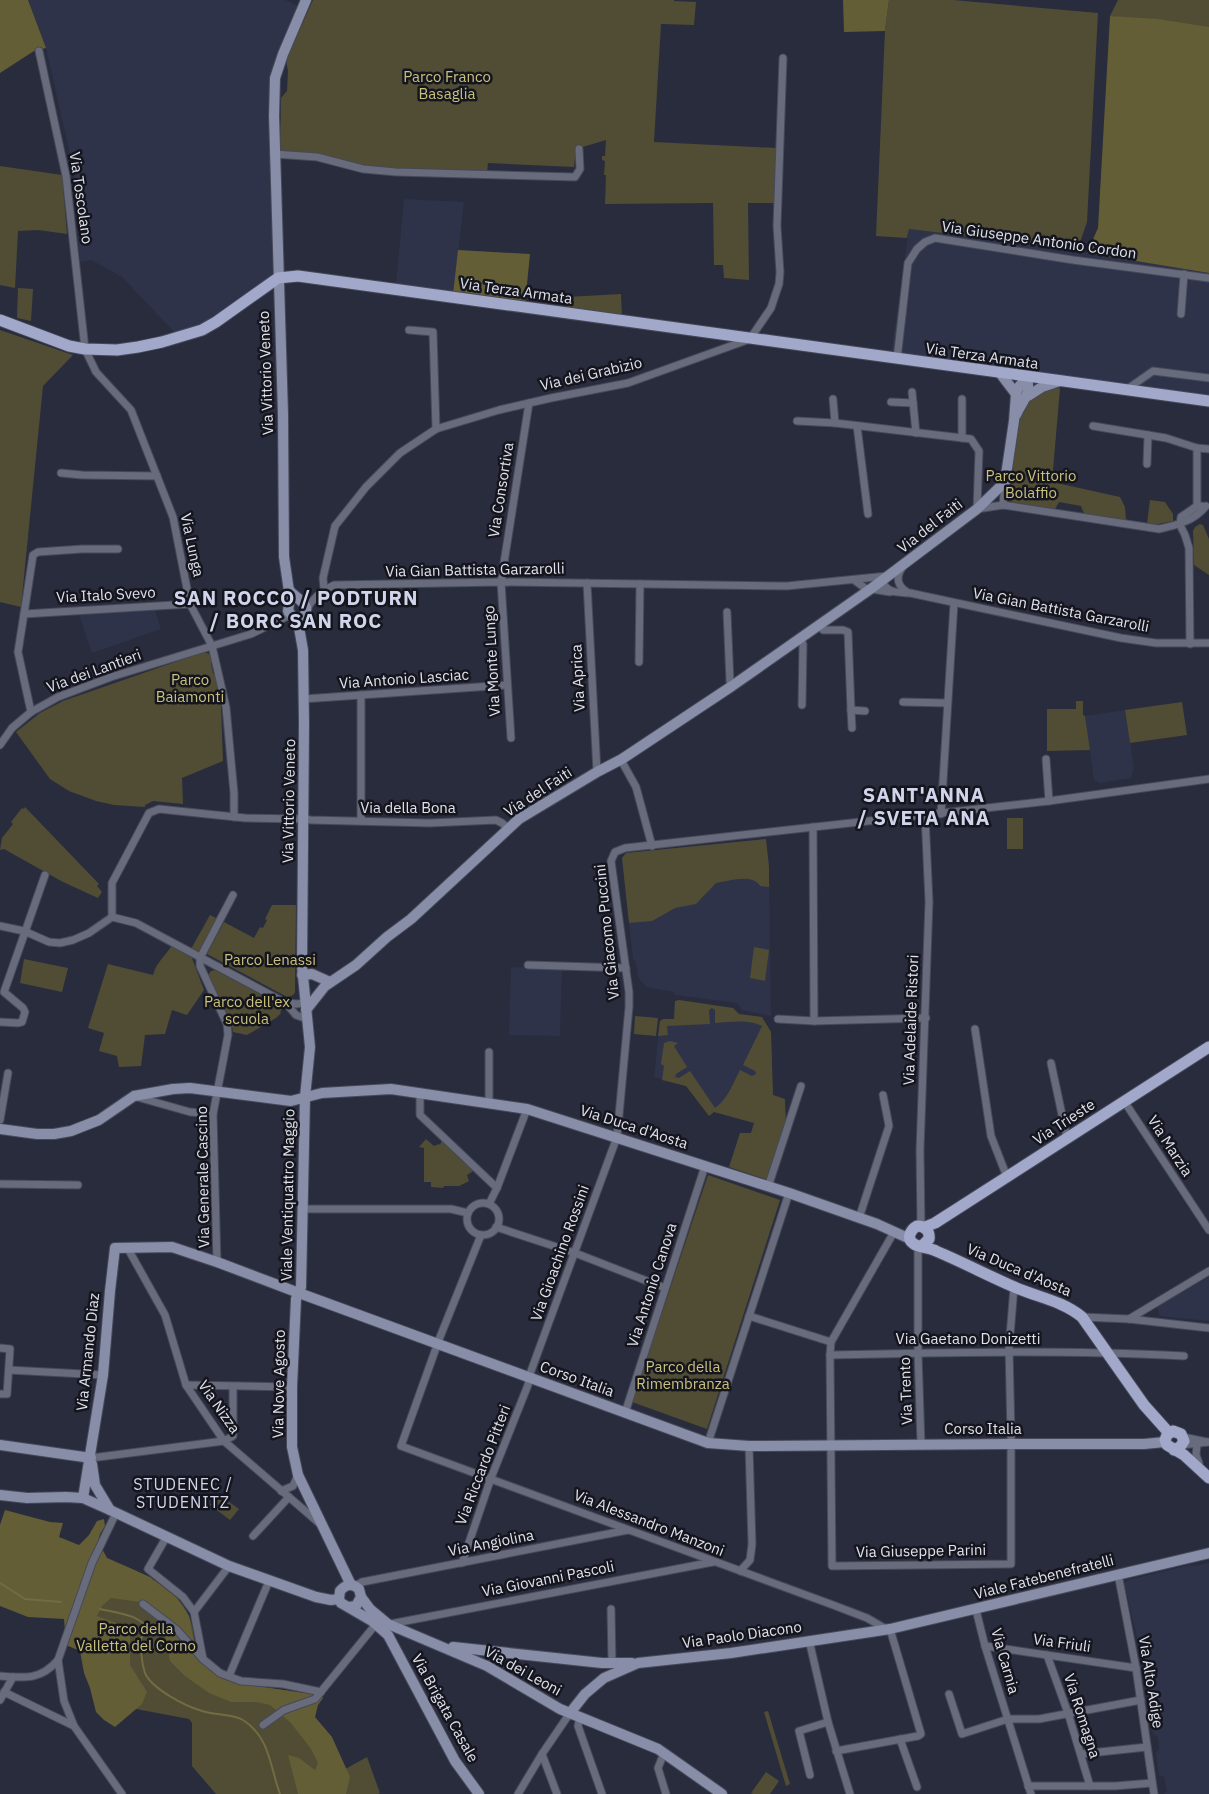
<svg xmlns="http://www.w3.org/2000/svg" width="1209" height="1794" viewBox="0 0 1209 1794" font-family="'IBM Plex Sans',sans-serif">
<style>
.built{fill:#2e334a}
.green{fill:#504d34}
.forest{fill:#635e35}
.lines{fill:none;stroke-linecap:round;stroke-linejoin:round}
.stream{stroke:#716c43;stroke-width:2}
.street-casing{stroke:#464959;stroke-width:9}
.secondary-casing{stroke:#464959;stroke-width:12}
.primary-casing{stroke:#464959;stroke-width:13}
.street{stroke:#676b7c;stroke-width:7}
.secondary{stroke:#888da8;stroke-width:10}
.primary{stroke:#a1a8ca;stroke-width:11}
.labels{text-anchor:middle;stroke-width:5;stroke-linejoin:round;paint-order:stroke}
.park-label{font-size:15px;fill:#cac17d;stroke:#14151d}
.street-label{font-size:15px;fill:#dfe2ed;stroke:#14151d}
.neighbourhood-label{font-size:16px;letter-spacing:1px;fill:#d0d5ec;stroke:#14151d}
.district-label{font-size:20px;font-weight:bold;letter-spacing:1px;fill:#d0d5ec;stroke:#14151d}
</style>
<rect width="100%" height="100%" fill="#292c3d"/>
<g class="built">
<polygon points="28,0 285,0 300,7 273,75 274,276 201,324 176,334 122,277 91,260 80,262 74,172 46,48"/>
<polygon points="404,199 464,202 453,294 396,285"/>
<polygon points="909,229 1019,242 1209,273 1209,399 891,355"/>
<polygon points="154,608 161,629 92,653 79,614"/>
<polygon points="1125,710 1134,768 1131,778 1100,783 1094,780 1085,716"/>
<polygon points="766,839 769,867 771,1016 742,1010 737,1003 675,995 674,992 646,987 638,977 636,962 633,960 622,858 626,853"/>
<polygon points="511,967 562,968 560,1036 509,1035"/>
<polygon points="679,1000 733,1008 739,1014 762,1017 771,1032 773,1095 785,1099 729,1167 740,1133 751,1133 754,1123 714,1112 709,1116 686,1086 654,1077 660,1021 663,1019 674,1019 675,1001"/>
<polygon points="1209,1277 1209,1321 1160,1316 1157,1307"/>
<polygon points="1209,1563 1209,1794 1164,1794 1167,1791 1164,1776 1159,1776 1156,1753 1159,1749 1158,1737 1153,1734 1144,1666 1124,1583 1128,1580 1190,1565 1193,1566"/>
</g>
<g class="green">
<polygon points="313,0 674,0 674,1 696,2 694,25 661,24 654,142 776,148 775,203 748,203 749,280 724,278 723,265 714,265 713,203 605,204 606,175 604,175 605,161 602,160 602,156 605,156 606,140 576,149 574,167 488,163 487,173 374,168 321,154 280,151 281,98 287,91 288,71 286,60"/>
<polygon points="889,0 953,0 1098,13 1087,222 1077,251 1019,242 909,229 907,238 876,236 885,31"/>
<polygon points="1118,0 1209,0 1209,28 1110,16"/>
<polygon points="0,166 62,175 67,234 38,230 18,231 15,288 0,285"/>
<polygon points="18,288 33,289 31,321 17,318"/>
<polygon points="621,294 622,317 566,309 567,297"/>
<polygon points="0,330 73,355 43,386 21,607 0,602"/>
<path d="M1060,388l-8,94 68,15 5,10 1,14 -41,-5 -4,-10 -22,-4 -5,9 -39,-7 -6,-4 -1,-6c2,-15 4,-31 6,-46 4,-34 7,-56 46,-60z"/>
<polygon points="1150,500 1165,502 1173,514 1173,521 1153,525 1147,524"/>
<polygon points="1200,524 1203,525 1209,539 1209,575 1194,565 1193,531 1195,527"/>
<polygon points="204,652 212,655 213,662 211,663 213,674 215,674 221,707 223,761 182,778 183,804 153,801 145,805 145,807 114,805 96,801 69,791 50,779 16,732 40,713 63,701"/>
<polygon points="1076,701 1083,701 1083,715 1085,716 1090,750 1047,751 1047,709 1076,709"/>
<polygon points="1182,702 1187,735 1130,743 1125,710"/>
<polygon points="25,807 99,884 97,886 102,892 98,898 63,882 4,849 0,850 2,838 13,824 11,822 22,808 24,809"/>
<rect x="1007" y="818" width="16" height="31"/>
<path d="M766,839l3,28v20l-9,-1c-8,-13 -31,-5 -44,-3l-20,21 -21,4 -23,13 -23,2 -7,-65 4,-5z"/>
<polygon points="272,905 296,905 295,993 289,998 207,954 224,922 254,938 260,927 263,928 267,920 265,919"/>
<polygon points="210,915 218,919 199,953 191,949"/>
<path d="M172,945l20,13 12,32 -17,25 -15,-5 -7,24 -20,1 -4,31 -22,1 -2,-11 -18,-5 5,-18 -16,-5 20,-64 45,11c4,-14 12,-18 19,-30z"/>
<polygon points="754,947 769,950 765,981 750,978"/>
<polygon points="24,959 68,968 62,992 20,983"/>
<polygon points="215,970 284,1007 280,1012 281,1013 276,1018 247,1035 233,1032 232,1027 208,975 211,971"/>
<path d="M679,1000l54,8 6,6 23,3 9,15 2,63 12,4 1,28 -18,53 -39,-13 11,-34h11l3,-10 -40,-11 -5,4 -23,-30 -24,-6 2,-14 -3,-2 3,-21 6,-2 8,2 -4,3 13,21 -11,7 -1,3 4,1 11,-7 25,37c13,-9 18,-25 25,-38l12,6 4,-2 -1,-3 -12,-6 19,-39c-14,-7 -31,-4 -47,-3v-13l-3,-2 -3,2 1,14 -43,2 1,9 -10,1 2,-15 3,-2h11l1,-18z"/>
<polygon points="635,1016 658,1018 656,1036 634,1034"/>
<polygon points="426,1139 434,1146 439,1144 440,1145 442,1140 475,1170 467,1175 469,1181 459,1186 444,1186 443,1188 431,1187 431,1182 424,1182 424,1148 419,1147"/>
<polygon points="708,1175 780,1200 707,1429 632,1402"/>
<polygon points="218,1494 239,1509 230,1520 210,1505"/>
<path d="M107,1558c27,12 69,27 82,58 5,12 6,29 8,42l38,25 76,11 -7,6 36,72 27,-15 13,36 -2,1h-162l-24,-28v-43l-3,-4 -53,-10 -61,-68z"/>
<polygon points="768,1711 790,1784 786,1786 764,1712"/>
<polygon points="766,1772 779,1781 770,1794 753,1794 751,1793"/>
</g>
<g class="forest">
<polygon points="0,0 28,0 46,48 34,51 0,73"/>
<polygon points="843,0 889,0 885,31 844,32"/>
<polygon points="1110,16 1158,19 1209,27 1209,273 1087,253 1098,228"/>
<polygon points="458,250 530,254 525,304 453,294"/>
<polygon points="5,1510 50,1522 63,1523 59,1537 79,1545 89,1535 97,1521 104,1519 105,1526 100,1534 98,1541 107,1558 150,1577 177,1598 189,1616 197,1658 235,1683 311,1694 321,1693 323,1698 318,1705 315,1717 332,1737 350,1777 346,1794 298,1794 288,1755 299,1758 315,1770 318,1763 311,1749 291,1723 270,1705 256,1702 231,1702 209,1693 185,1676 170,1661 161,1617 147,1603 111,1598 102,1606 97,1616 122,1625 130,1636 130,1665 147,1692 142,1704 115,1727 104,1720 96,1712 90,1688 84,1673 80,1651 66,1645 64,1619 28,1617 0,1606 0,1525"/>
</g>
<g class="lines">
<g class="stream">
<polyline points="0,1583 25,1599 61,1602"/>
<path d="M100,1609c15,4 42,5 48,22l-7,7c0,12 0,23 4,35 7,16 40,33 57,38 11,4 32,3 41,9 27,17 27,47 37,74"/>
</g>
<defs>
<g id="street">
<polyline points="39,51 66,176 85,349 96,372 131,410 173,517 190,604 212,646 226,707 234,793 234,817"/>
<polyline points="274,154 317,157 363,169 396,172 575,177 580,169 579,149"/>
<polyline points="1181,314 1184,274"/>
<polyline points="409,330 433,332 436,429"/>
<polyline points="897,359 908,263 917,249 925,242 935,238 1073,260 1209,278"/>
<polyline points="1126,390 1153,371 1209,378"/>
<polyline points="912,392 916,433"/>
<polyline points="833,399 835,423"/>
<polyline points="962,399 962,438"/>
<polyline points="891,402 913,403"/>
<path d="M797,421l38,2 136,16 8,12 -2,58 26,-4 156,24c18,-4 35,-8 47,-23"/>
<polyline points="857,426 868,514"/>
<polyline points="1093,426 1166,438 1197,448 1209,449"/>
<polyline points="1147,464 1148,435"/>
<polyline points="61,473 82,475 157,476"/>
<polyline points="1003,505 1005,482"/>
<polyline points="1197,506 1197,448"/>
<polyline points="1180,525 1185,535 1189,548 1190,644"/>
<polyline points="1180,525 1181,517 1197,506 1202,506"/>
<path d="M902,568c-7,10 -4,18 5,24"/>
<path d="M885,579l-2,4c6,11 16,9 27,10l211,45 35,5h53"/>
<polyline points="854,580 865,588 890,592"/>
<polyline points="587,583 597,772"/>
<polyline points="324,589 323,578 335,526 366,487 400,453 436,429 499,410 551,398 628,383 750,339 771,308 779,284 780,272 777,226 783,58"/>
<path d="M306,610c6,-11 17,-20 28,-25l167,-3 286,4 100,-10"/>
<polyline points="727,612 730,682 732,686"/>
<polyline points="24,614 33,555 38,552 82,549 118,549"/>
<polyline points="820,625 823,630 843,630 848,632 851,710 865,711"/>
<polyline points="800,639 803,644 802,705"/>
<polyline points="639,662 640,584"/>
<polyline points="303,699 507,685"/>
<polyline points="903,702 947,703"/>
<polyline points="851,710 852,728"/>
<polyline points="31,712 18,652 24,614 190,604"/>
<polyline points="511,738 501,582 529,403"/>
<polyline points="0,745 12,728 31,712 58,697 111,677 251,634 290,615"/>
<polyline points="1046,759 1049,801"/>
<polyline points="621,760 636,787 652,846"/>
<polyline points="941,814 954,603"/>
<polyline points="361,821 361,695"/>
<polyline points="813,827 814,1021"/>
<polyline points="112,917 112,883 149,813 159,809 245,818 304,819 311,820 430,823 496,820 502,823 509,829"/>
<polyline points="112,917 136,923 284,1002 296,1004 305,1003"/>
<polyline points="0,926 24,931 49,942 60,943 73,940 89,933 112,917"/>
<polyline points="528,965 626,968"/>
<polyline points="285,1002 296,1015 307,1019"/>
<polyline points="778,1019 814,1021 926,1018"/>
<polyline points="0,1022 18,1023 22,1022 25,1012 23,1008 4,992 45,875"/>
<polyline points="975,1029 991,1136 1007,1177"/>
<polyline points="489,1052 489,1103"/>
<polyline points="1051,1063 1067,1138"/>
<polyline points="420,1093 420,1115 497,1188"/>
<polyline points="137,1097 190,1112 213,1114"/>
<polyline points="1124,1101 1209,1230"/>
<polyline points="0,1120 8,1073"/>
<polyline points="0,1184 78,1185"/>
<polyline points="768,1187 801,1086"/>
<circle cx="483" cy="1219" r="16"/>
<polyline points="489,1204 497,1188 527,1109"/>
<polyline points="302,1209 451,1209 468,1213"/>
<polyline points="859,1218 889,1126 883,1095"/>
<polyline points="921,1226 920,1150 929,902 925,815"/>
<polyline points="496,1227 575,1253 665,1288"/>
<polyline points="894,1232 831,1342 830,1355 832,1566 1011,1564 1011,1435 1009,1348 1014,1287"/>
<polyline points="481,1235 440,1337 401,1446 833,1605 867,1618 886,1629"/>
<polyline points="918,1246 918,1353 921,1444"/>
<polyline points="127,1247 165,1315 186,1385 224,1441 319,1523"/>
<polyline points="217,1262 213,1114 228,1035 227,1024 200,966 200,958 233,895"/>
<polyline points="749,1316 831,1342"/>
<polyline points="1082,1317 1129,1319 1209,1328"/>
<polyline points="1129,1319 1209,1271"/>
<polyline points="0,1348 10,1349 7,1394 0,1394"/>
<path d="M830,1355c118,-3 236,-5 354,1"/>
<polyline points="9,1370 103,1375"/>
<polyline points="186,1385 292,1387"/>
<polyline points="625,1413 705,1166"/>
<polyline points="1183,1437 1207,1442"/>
<polyline points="708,1443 789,1193"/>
<polyline points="1197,1444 1196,1455 1199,1463"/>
<polyline points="1182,1445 1209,1442"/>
<polyline points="91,1458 224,1441 233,1436 233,1387"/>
<polyline points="281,1491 293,1486 298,1475"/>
<polyline points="167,1536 148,1569 183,1597 194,1612 203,1659 220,1673 241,1681 283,1684 321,1692"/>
<polyline points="253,1536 289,1497"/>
<polyline points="462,1563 491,1478 528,1385 531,1371 617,1137 629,1007 629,992 611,861 615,852 625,848 1049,801 1209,779"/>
<polyline points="740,1571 750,1560 752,1544 749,1446"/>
<polyline points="1118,1574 1136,1668 1154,1794"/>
<polyline points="355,1586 362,1582 628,1530"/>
<polyline points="143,1604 177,1630 203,1659"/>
<polyline points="611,1609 612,1663"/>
<polyline points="976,1610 985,1646 1031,1794"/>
<polyline points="194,1612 229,1566"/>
<polyline points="390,1624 713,1562"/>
<polyline points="809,1640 828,1722 850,1794"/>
<polyline points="985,1646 1136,1668"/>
<polyline points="1047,1655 1068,1713 1090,1786"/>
<polyline points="58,1660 64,1701 74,1726 122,1794"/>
<path d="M0,1676c25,2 41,4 58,-16l34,-97 24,-50"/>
<polyline points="229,1676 269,1581"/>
<polyline points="4,1692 74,1726"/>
<polyline points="949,1694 962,1734 1008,1719 1039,1719 1141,1700"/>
<polyline points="0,1700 13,1677"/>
<polyline points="580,1717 578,1726 602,1794"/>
<polyline points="263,1725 284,1710 315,1699 376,1624"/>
<polyline points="900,1739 917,1787"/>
<polyline points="836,1751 918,1736 921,1734 890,1629"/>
<polyline points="664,1753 658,1768 666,1794"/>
<polyline points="542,1754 557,1794"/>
<polyline points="1081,1754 1147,1747"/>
<polyline points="810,1775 799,1731 828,1722"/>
<polyline points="1028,1786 1115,1786 1152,1783"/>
<polyline points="518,1794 542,1754 570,1713"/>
</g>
<g id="secondary">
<polyline points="306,0 283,54 275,78 274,116 283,414 284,557 290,598 288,611 298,622 303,650 304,724 302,966 310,1047 305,1097 301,1287 296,1299 292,1387 292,1447 298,1475 351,1585"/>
<polyline points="1000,373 1016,394"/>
<polyline points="1028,396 1042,387 1060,381"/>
<path d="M1016,415c7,-16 15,-19 11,-38"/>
<path d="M289,590c5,7 20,13 17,22 -2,5 -6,9 -7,15"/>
<polyline points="302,975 312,974 330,982"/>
<polyline points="306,1010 325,986 356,965 387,937 411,919 519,819 597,772 622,759 732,686 872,588 977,509 1005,482 1014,421 1016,394 1018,388 1027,377"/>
<polyline points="0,1129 37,1134 54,1134 71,1131 99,1120 134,1096 173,1089 190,1088 291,1101 322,1093 391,1089 527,1109 789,1193 877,1224 910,1239"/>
<polyline points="0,1445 91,1458"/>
<polyline points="92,1464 95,1485 110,1510"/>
<polyline points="0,1495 27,1498 66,1497 83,1498 110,1510 229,1566 316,1597 331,1600 339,1599"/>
<polyline points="83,1498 103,1375 110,1291 115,1248 172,1247 217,1262 299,1293 708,1443 749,1446 1007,1444 1144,1444 1165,1442"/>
<polyline points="361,1597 370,1609 388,1624 487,1666 560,1709 658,1749 722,1794"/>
<path d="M349,1607l7,-1 5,-9 -2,-8c-7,-6 -13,-5 -19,2l-1,8 2,4 31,18 16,14 67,126 24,33"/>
<polyline points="453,1647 602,1663 632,1663"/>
<polyline points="570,1713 585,1694 604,1678 638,1663 731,1653 890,1629 1209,1553"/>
</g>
<g id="primary">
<polyline points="0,320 69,346 85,349 117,350 138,347 162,342 202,330 216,322 278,278 298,276 1209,401"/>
<polyline points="925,1227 935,1223 1209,1047"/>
<path d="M922,1246l7,-7c1,-8 -4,-13 -12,-13 -7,4 -11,13 -3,18 4,3 16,4 22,7 26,11 51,24 76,35 24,11 49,14 70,31l62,88 25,28"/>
<polyline points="1174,1450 1180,1447 1184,1441 1181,1434 1173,1431 1167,1435 1165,1440 1167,1445 1184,1455 1209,1478"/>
</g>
</defs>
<use href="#street" class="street-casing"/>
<use href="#secondary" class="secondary-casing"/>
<use href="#primary" class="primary-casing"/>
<use href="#street" class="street"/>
<use href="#secondary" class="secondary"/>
<use href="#primary" class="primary"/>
</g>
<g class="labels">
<g class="park-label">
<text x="447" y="82">Parco Franco<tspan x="447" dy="17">Basaglia</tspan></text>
<text x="1031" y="481">Parco Vittorio<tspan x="1031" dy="17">Bolaffio</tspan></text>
<text x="190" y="685">Parco<tspan x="190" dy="17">Baiamonti</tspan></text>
<text x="270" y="965">Parco Lenassi</text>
<text x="247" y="1007">Parco dell'ex<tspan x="247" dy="17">scuola</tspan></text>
<text x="683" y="1372">Parco della<tspan x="683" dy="17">Rimembranza</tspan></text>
<text x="136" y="1634">Parco della<tspan x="136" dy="17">Valletta del Corno</tspan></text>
</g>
<g class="street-label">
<text transform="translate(81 198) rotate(82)" y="5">Via Toscolano</text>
<text transform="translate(1039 240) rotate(8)" y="5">Via Giuseppe Antonio Cordon</text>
<text transform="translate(516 291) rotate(8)" y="5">Via Terza Armata</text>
<text transform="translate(982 356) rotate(8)" y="5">Via Terza Armata</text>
<text transform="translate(266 373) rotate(-92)" y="5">Via Vittorio Veneto</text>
<text transform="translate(591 374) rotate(-13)" y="5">Via dei Grabizio</text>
<text transform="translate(501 490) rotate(-81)" y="5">Via Consortiva</text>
<text transform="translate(930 526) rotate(-38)" y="5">Via del Faiti</text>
<text transform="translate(192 545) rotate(78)" y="5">Via Lunga</text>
<text transform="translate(475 570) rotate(-1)" y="5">Via Gian Battista Garzarolli</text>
<text transform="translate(106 595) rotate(-3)" y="5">Via Italo Svevo</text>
<text transform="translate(1061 610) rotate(11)" y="5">Via Gian Battista Garzarolli</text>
<text transform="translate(492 661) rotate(-93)" y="5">Via Monte Lungo</text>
<text transform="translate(94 671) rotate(-20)" y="5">Via dei Lantieri</text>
<text transform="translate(578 678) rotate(-93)" y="5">Via Aprica</text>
<text transform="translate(404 679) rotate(-4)" y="5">Via Antonio Lasciac</text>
<text transform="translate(538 792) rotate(-33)" y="5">Via del Faiti</text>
<text transform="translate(289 801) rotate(-89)" y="5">Via Vittorio Veneto</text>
<text x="408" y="813">Via della Bona</text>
<text transform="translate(607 932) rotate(-96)" y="5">Via Giacomo Puccini</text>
<text transform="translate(911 1020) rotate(-88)" y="5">Via Adelaide Ristori</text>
<text transform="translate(1064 1122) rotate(-33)" y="5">Via Trieste</text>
<text transform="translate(634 1127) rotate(18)" y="5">Via Duca d'Aosta</text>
<text transform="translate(1170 1146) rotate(57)" y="5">Via Marzia</text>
<text transform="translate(203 1177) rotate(-91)" y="5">Via Generale Cascino</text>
<text transform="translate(288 1195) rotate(-89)" y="5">Viale Ventiquattro Maggio</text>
<text transform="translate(560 1253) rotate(-70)" y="5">Via Gioachino Rossini</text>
<text transform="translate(1019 1270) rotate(23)" y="5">Via Duca d'Aosta</text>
<text transform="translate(652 1285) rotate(-72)" y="5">Via Antonio Canova</text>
<text x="968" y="1344">Via Gaetano Donizetti</text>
<text transform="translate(88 1352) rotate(-84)" y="5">Via Armando Diaz</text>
<text transform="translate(577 1379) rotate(20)" y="5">Corso Italia</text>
<text transform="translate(279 1384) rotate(-89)" y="5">Via Nove Agosto</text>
<text transform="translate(906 1391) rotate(-92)" y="5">Via Trento</text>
<text transform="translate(219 1407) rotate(55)" y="5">Via Nizza</text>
<text x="983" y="1434">Corso Italia</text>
<text transform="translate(483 1465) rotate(-69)" y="5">Via Riccardo Pitteri</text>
<text transform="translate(649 1523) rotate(21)" y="5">Via Alessandro Manzoni</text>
<text transform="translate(491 1543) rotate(-11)" y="5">Via Angiolina</text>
<text transform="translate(921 1551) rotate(-1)" y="5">Via Giuseppe Parini</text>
<text transform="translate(1044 1577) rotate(-14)" y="5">Viale Fatebenefratelli</text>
<text transform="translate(548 1579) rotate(-11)" y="5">Via Giovanni Pascoli</text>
<text transform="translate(742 1635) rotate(-8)" y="5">Via Paolo Diacono</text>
<text transform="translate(1062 1643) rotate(8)" y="5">Via Friuli</text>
<text transform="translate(1005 1661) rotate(74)" y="5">Via Carnia</text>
<text transform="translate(523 1671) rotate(29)" y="5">Via dei Leoni</text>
<text transform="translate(1151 1682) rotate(81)" y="5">Via Alto Adige</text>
<text transform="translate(445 1708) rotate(61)" y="5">Via Brigata Casale</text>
<text transform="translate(1082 1716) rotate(72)" y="5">Via Romagna</text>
</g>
<g class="neighbourhood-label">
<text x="183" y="1490">STUDENEC /<tspan x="183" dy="18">STUDENITZ</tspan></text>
</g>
<g class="district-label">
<text x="296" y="605">SAN ROCCO / PODTURN<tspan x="296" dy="23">/ BORC SAN ROC</tspan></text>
<text x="924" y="802">SANT'ANNA<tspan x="924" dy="23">/ SVETA ANA</tspan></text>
</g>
</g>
</svg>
